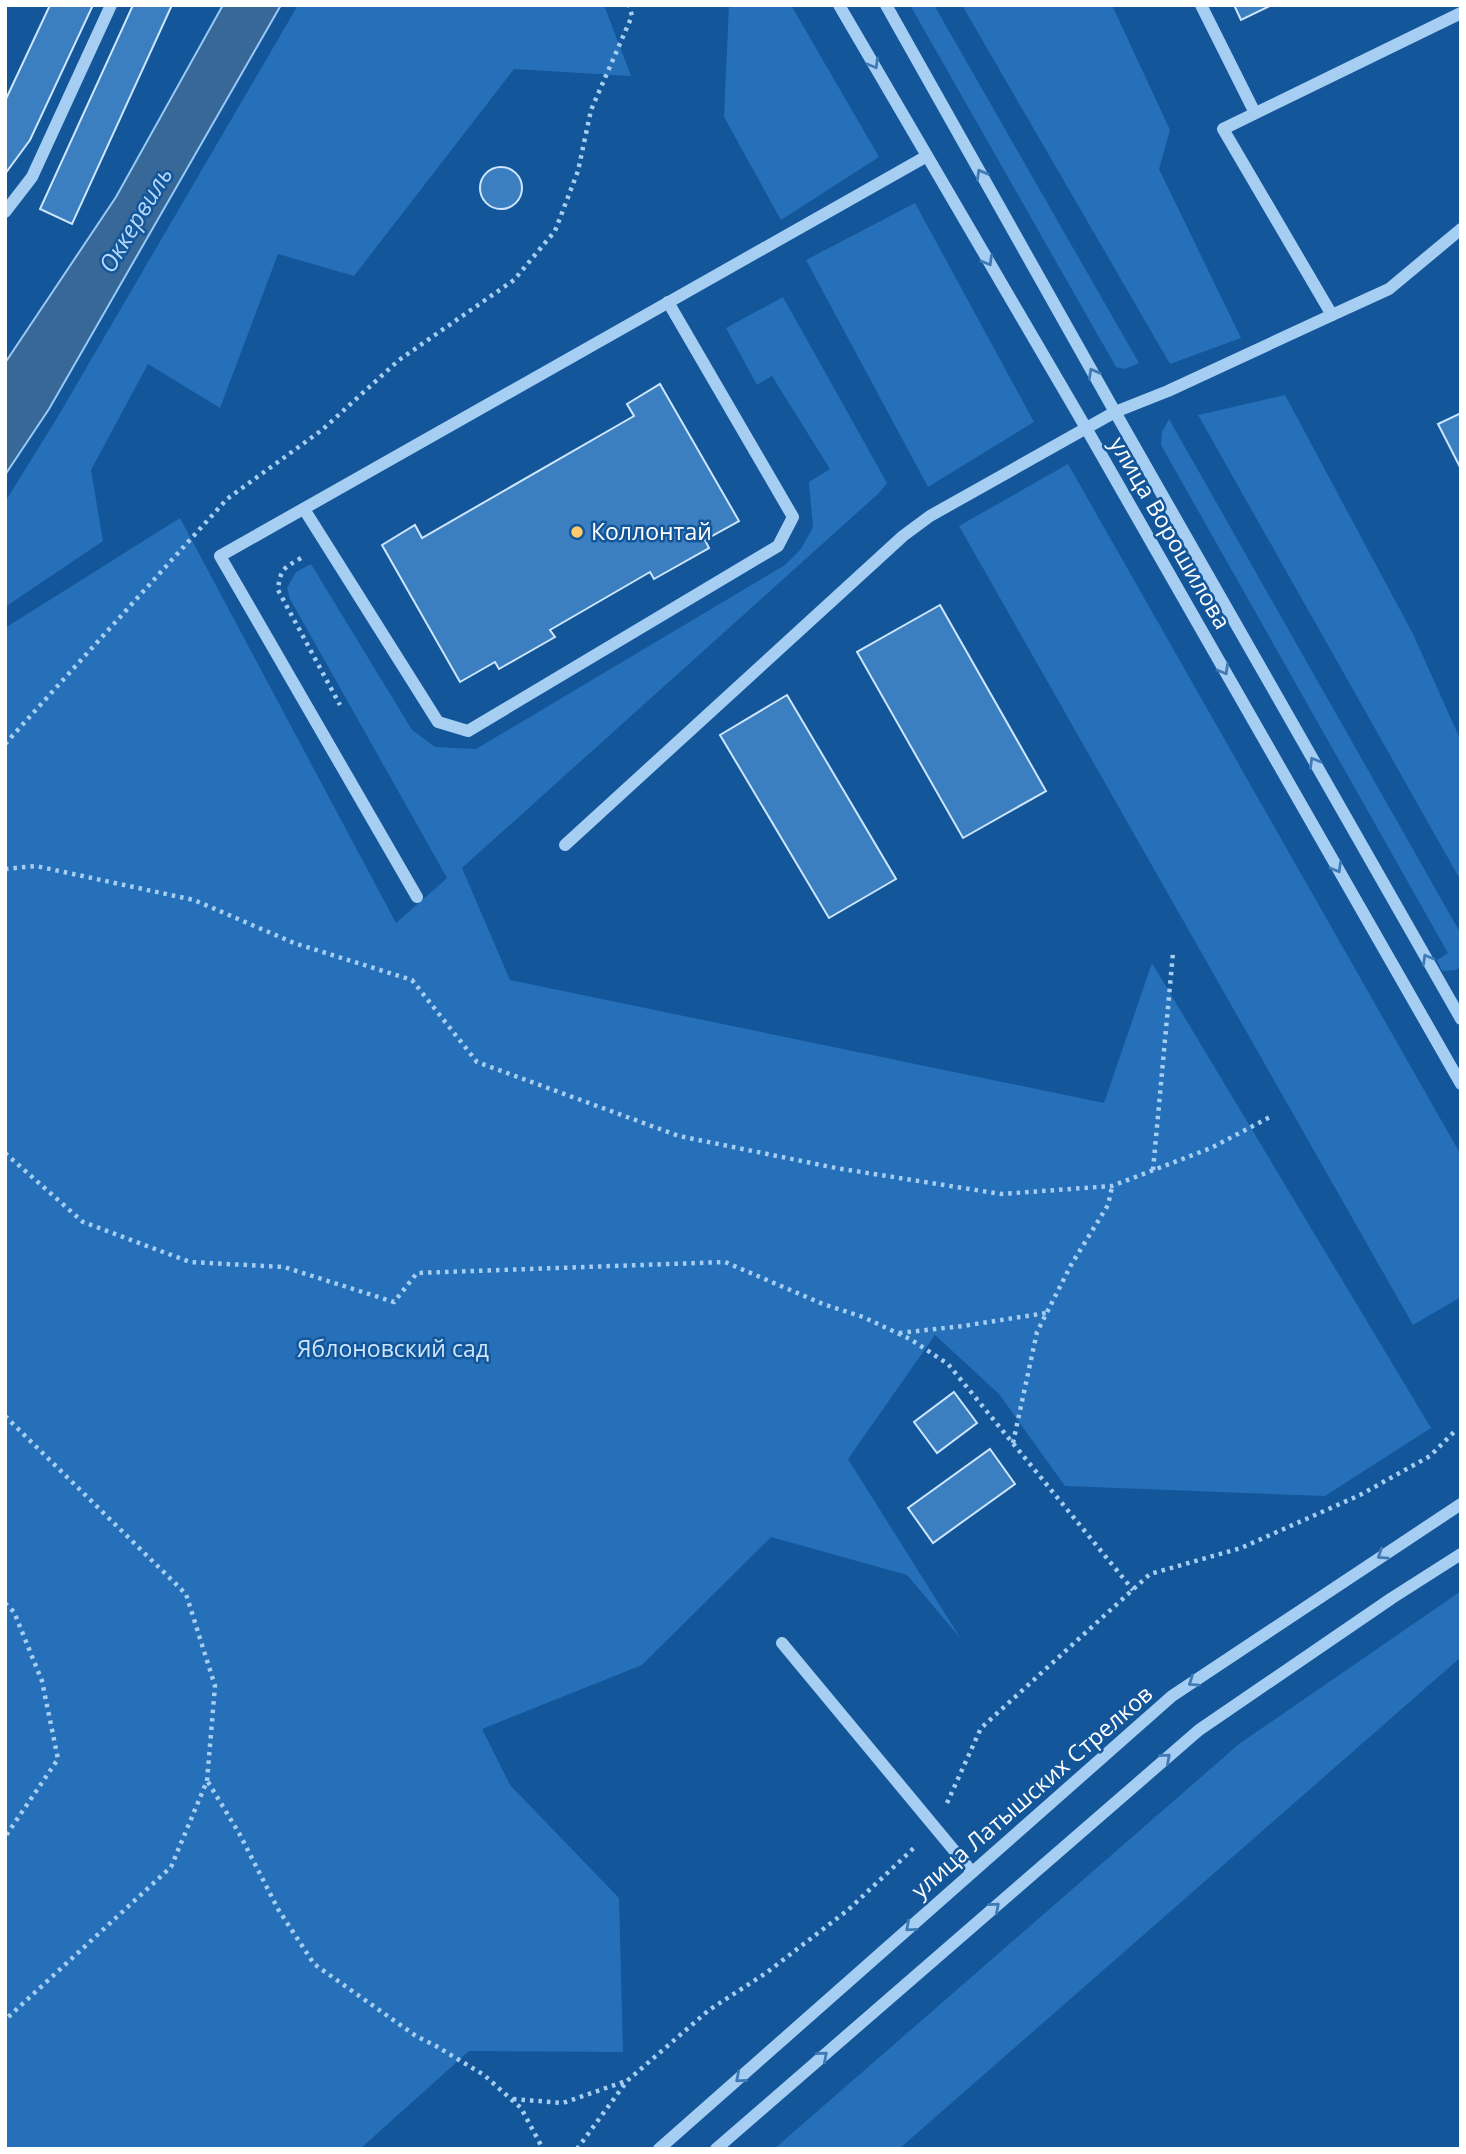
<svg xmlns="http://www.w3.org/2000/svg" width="1466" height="2154" viewBox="0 0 1466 2154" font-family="'Open Sans',sans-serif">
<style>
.green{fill:#2570b8}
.water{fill:#376898;stroke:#98caf7;stroke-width:2}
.building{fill:#3c7fc1;stroke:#cee6fd;stroke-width:2}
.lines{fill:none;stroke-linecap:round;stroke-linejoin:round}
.path{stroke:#a6cef3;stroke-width:4.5;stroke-dasharray:3.5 5;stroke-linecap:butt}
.minor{stroke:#a6cef3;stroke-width:12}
.oneway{stroke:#3f7ab5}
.poi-dot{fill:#ffca69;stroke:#13569a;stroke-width:2.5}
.labels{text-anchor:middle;stroke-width:5;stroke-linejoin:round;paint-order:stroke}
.poi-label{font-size:23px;fill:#fff;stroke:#13569a;text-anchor:start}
.street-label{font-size:23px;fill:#fff;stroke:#13569a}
.park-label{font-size:23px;fill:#cee6fd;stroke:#13569a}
.water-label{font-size:24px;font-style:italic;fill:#b3d8fa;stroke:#13569a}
</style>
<rect width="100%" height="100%" fill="#13569a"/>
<g class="green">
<polygon points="298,5 604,5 631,76 514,69 354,276 278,254 220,408 148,364 91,470 103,541 5,607 5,502 57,418"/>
<polygon points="729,5 791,5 879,157 781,220 724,117"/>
<polygon points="910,5 934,5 1139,363 1125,369 1116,367"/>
<polygon points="962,5 1112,5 1170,130 1159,169 1241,338 1170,364"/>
<polygon points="915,203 1034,422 928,487 806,260"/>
<polygon points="783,297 887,483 879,493 462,868 510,980 1104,1103 1152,963 1431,1428 1325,1496 1065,1486 999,1394 935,1335 848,1459 961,1639 907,1575 771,1537 642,1665 482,1729 510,1785 619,1898 623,2052 469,2051 360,2149 5,2149 5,628 180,518 396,923 447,878 290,599 287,588 296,572 311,564 412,730 435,747 476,749 785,565 801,549 813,527 809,482 830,469 772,376 757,385 726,328"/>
<polygon points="1285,395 1413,634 1461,741 1461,881 1198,415"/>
<polygon points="1169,419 1461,934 1461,966 1456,970 1442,971 1437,960 1448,953 1161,445 1162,432"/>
<polygon points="1068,464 1461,1155 1461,1297 1413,1325 959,526"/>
<polygon points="1461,1591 1461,1657 899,2149 774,2149 1239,1744"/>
</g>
<polygon class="water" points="223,5 281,5 49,409 5,475 5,363 116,197"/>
<g class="building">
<polygon points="50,5 93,5 30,140 5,174 5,101"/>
<polygon points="133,5 172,5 72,224 40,209"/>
<polygon points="1234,5 1272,5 1241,20"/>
<circle cx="501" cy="188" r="21"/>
<polygon points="660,384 739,521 705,540 709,548 654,579 650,572 550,630 555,637 499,669 495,662 460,682 382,545 415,525 422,538 634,416 627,404"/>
<polygon points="1461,413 1461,469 1438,424"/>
<polygon points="940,605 1046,791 963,838 857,652"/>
<polygon points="787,695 896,879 829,918 720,735"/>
<polygon points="954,1392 977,1423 937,1453 914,1422"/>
<polygon points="990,1449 1015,1484 933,1543 908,1508"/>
</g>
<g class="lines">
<g class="path">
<path d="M301,558c-17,10 -21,11 -23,32l62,115"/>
<polyline points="5,744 227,499 322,430 399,360 514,280 555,231 578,171 591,110 632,16 629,5"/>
<polyline points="5,869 36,866 194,900 294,943 412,980 477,1062 679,1136 836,1168 1001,1194 1112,1186 1211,1148 1270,1117"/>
<polyline points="5,1153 83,1222 190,1262 284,1267 394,1302 417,1273 725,1262 823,1304 863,1317 910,1339 948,1364 1133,1590"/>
<polyline points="1153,1170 1173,953"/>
<polyline points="899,1333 963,1326 1046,1313"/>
<polyline points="5,1416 186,1594 215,1686 207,1781 171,1867 5,2020"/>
<polyline points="1013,1443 1037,1332 1071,1265 1108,1205 1112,1187"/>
<polyline points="5,1603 14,1612 42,1681 58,1759 5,1837"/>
<polyline points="208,1782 239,1833 278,1909 314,1964 416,2036 436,2046 484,2075 521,2108 543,2149"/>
<polyline points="947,1803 981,1728 1150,1574 1241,1548 1360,1495 1430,1456 1455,1431"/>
<polyline points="513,2099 563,2103 626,2081"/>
<polyline points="577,2149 627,2081 709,2010 766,1973 848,1910 916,1846"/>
</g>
<g class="minor">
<polyline points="839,5 1086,428 1461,1084"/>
<polyline points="886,5 1115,412 1461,1019"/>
<polyline points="1201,5 1255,113"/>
<polyline points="5,212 32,177 111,5"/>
<polyline points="1332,315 1389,289 1461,229"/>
<polyline points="304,509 438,722 468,731 778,546 793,517 668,302"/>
<polyline points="565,845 903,536 930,516 1115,412 1168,391 1332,315 1223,129 1461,13"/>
<polyline points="417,897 220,556 927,156"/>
<polyline points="782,1643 972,1872"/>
<polyline points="659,2149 1172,1696 1461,1504"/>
<polyline points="716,2149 1199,1730 1392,1598 1461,1554"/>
</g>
</g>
<defs><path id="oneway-chevron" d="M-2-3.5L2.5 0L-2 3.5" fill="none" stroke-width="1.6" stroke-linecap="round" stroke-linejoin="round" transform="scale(1.75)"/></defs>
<g class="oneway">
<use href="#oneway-chevron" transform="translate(874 64) rotate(60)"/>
<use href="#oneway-chevron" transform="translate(981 174) rotate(-119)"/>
<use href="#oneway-chevron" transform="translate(988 261) rotate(60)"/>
<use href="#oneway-chevron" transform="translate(1093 373) rotate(-119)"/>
<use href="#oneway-chevron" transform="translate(1224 670) rotate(60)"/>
<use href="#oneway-chevron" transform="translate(1314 762) rotate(-120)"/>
<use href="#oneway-chevron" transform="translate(1337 868) rotate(60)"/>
<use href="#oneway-chevron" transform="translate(1427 959) rotate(-120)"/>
<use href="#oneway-chevron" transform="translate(1382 1555) rotate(146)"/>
<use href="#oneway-chevron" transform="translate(1193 1682) rotate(146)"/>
<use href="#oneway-chevron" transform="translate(1166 1758) rotate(-41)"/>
<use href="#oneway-chevron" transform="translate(995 1907) rotate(-41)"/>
<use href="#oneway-chevron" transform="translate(910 1927) rotate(139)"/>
<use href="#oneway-chevron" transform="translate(823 2056) rotate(-41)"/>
<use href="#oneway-chevron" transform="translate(740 2078) rotate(139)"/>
</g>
<circle class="poi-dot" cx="577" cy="532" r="7"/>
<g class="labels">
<g class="poi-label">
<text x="591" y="540">Коллонтай</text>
</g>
<g class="street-label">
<text transform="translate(1170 533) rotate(60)" y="8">улица Ворошилова</text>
<text transform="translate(1032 1792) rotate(-41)" y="8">улица Латышских Стрелков</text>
</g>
<g class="park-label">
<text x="393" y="1357">Яблоновский сад</text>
</g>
<g class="water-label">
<text transform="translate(136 220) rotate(-59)" y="8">Оккервиль</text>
</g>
</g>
<rect width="1466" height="2154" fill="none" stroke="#ffffff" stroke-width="14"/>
</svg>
